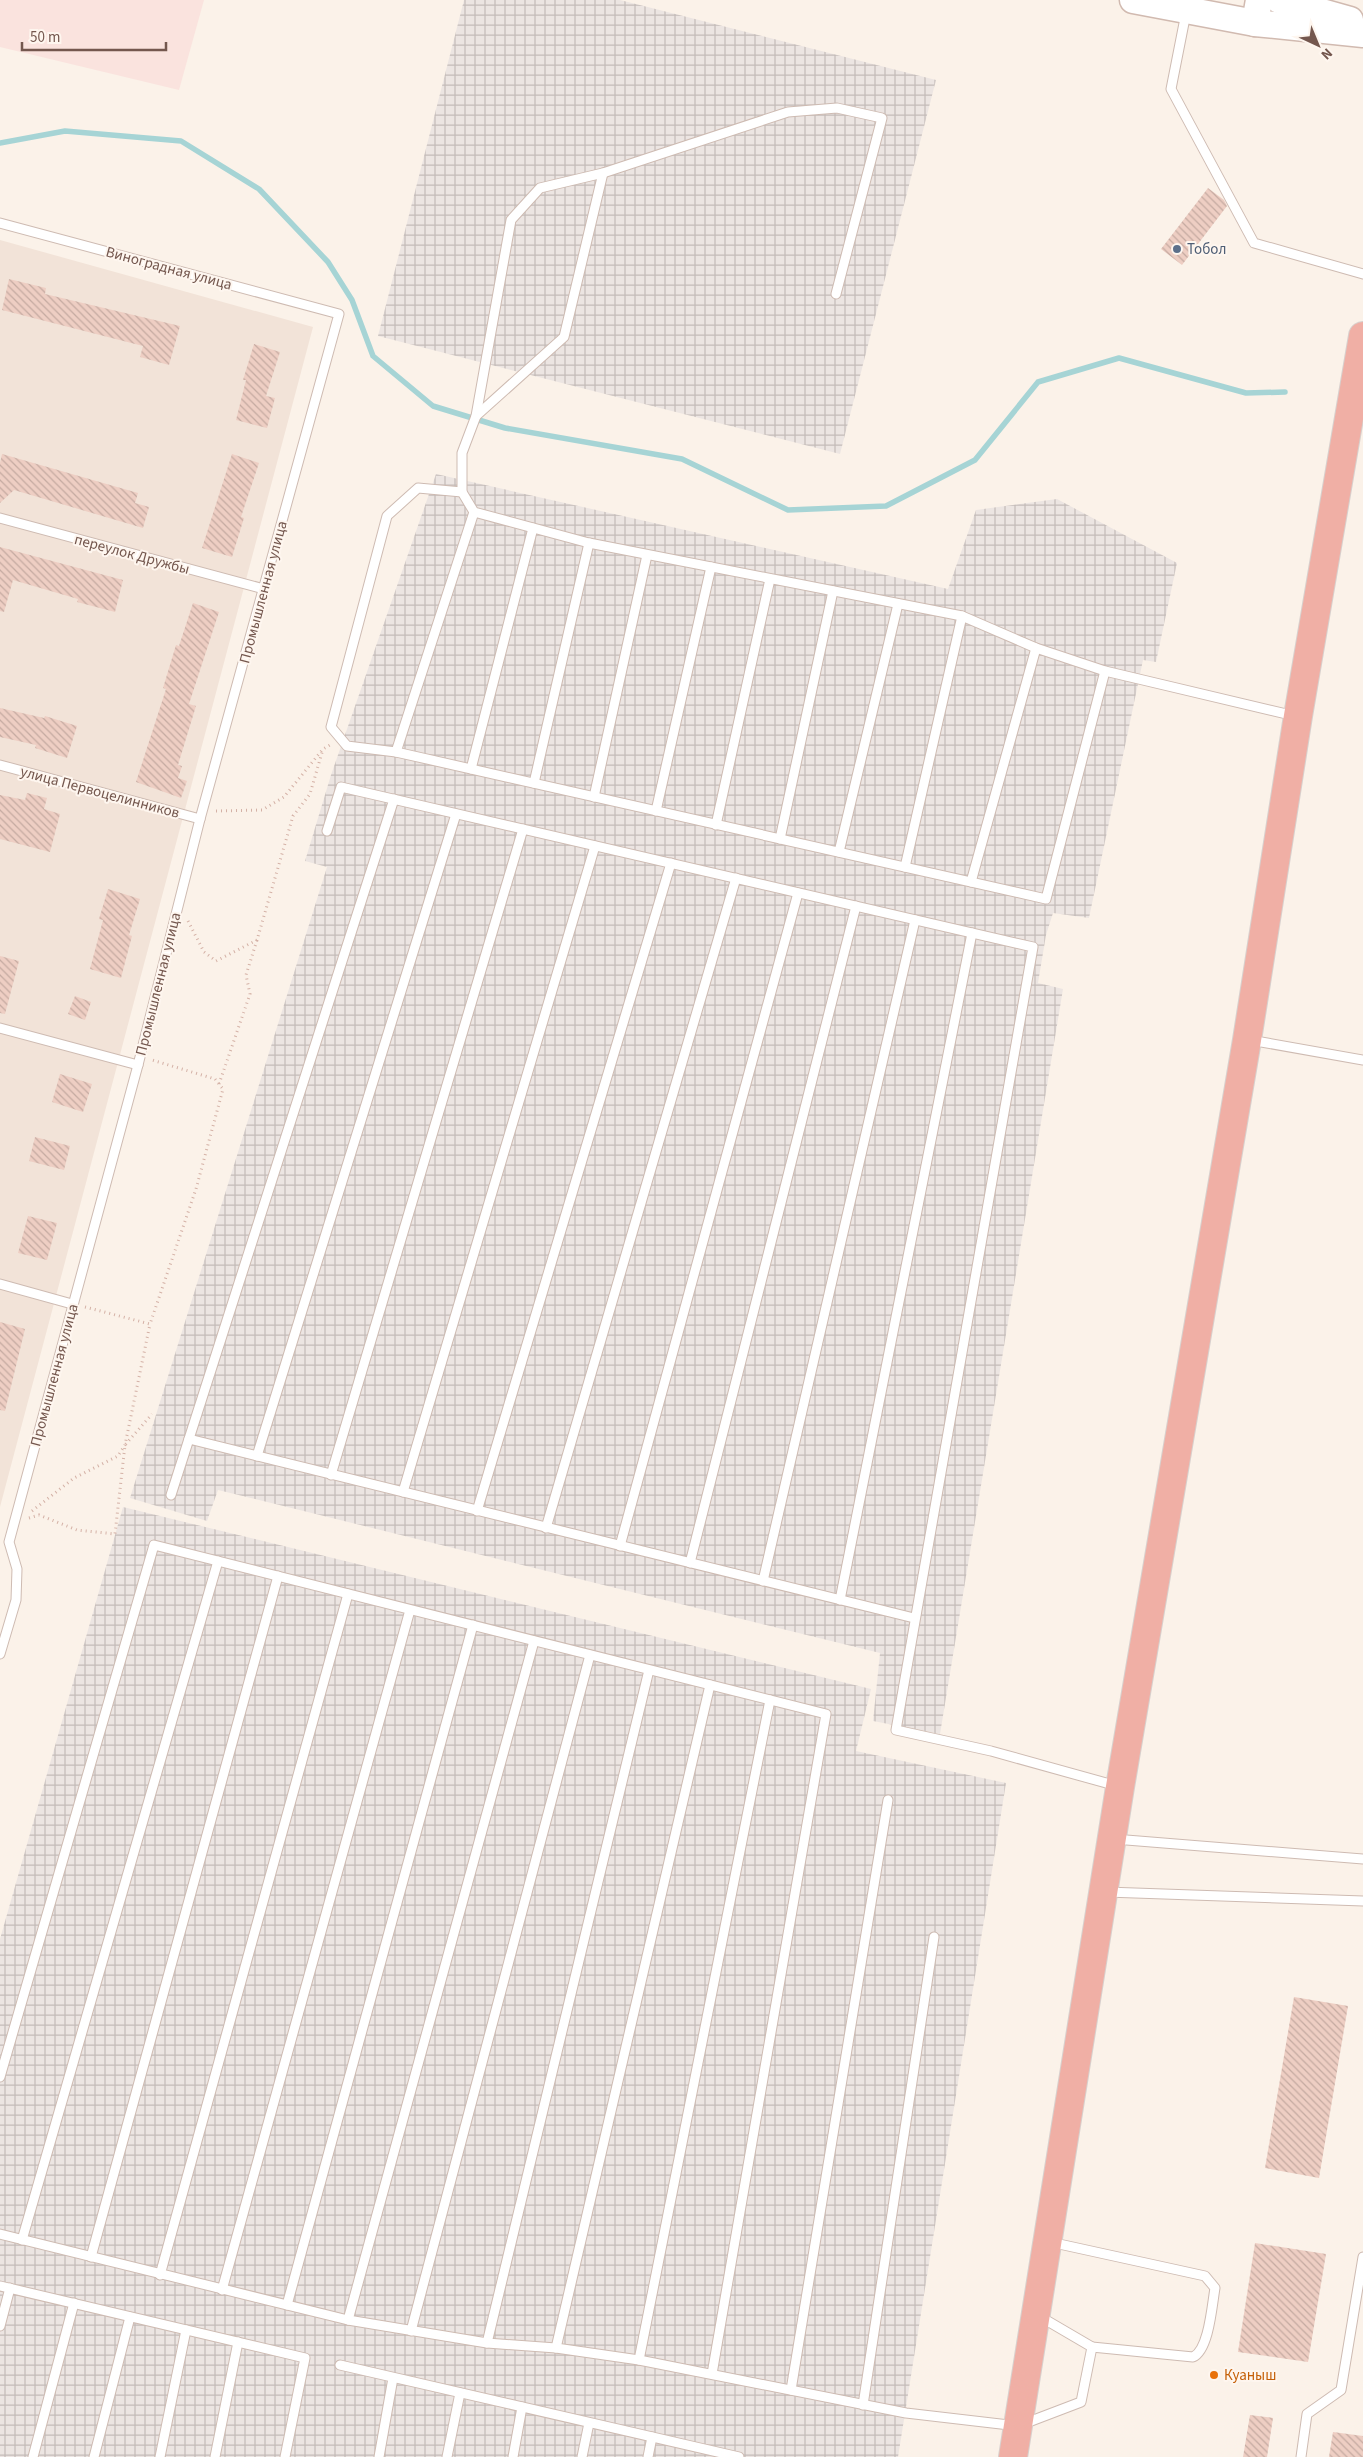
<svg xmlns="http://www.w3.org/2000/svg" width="1363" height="2457" viewBox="0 0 1363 2457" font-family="'Source Sans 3',sans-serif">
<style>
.residential{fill:#f2e3d8}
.commercial{fill:#fae3de}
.industrial{fill:url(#industrial-grid)}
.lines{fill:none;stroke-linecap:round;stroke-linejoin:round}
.stream{stroke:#a6d4d5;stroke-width:5.5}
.building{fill:url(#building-back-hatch)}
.lane-casing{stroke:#cebbb2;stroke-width:11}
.secondary-casing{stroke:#d1bab0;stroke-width:29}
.highway-casing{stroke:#d8d0cd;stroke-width:30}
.path{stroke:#d4b1a6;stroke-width:3;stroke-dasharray:1 4;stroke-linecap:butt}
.lane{stroke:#fff;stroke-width:9}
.secondary{stroke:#fff;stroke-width:26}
.highway{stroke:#f0afa5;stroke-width:28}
.service-dot{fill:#5c6f8a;stroke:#fef6ef;stroke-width:2}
.food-dot{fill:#e8710a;stroke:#fef6ef;stroke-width:2}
.labels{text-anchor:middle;stroke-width:4;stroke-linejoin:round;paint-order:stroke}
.service-label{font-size:15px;fill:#4e5e75;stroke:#fef6ef;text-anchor:start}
.street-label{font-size:15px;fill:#74574e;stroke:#fef6ef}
.food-label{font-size:15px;fill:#c56008;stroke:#fef6ef;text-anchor:start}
</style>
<defs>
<pattern id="industrial-grid" width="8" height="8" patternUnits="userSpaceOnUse" patternTransform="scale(1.25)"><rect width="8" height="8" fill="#ece5e2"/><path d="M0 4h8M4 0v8" fill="none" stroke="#c4bcb9"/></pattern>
<pattern id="building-back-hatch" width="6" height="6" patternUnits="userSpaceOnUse" patternTransform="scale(1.25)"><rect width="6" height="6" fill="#eecec3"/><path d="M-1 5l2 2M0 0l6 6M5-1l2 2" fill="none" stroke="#c5aaa1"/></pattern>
</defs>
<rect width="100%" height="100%" fill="#fbf2e9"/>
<polygon class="residential" points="0,240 313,327 0,1507"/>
<polygon class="commercial" points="0,0 204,0 179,90 0,47"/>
<g class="industrial">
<polygon points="464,0 620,0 936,80 840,454 378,336"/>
<polygon points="436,474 948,589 976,510 1057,499 1177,563 1156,662 1143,660 1089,918 1053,913 1046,935 1038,983 1063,989 940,1734 873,1721 880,1653 218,1490 207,1521 130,1498 327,867 305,861 331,775"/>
<polygon points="123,1507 871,1689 856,1751 1006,1783 898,2457 0,2457 0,1939"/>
</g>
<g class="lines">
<polyline class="stream" points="0,143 65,131 181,141 259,189 328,262 352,300 373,356 433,406 505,428 682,459 788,510 886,506 975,460 1038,382 1119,358 1246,393 1285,392"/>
</g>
<g class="building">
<polygon points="1208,188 1224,200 1227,206 1182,265 1161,249"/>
<polygon points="9,279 46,288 45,294 180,326 169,365 140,357 143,346 2,310"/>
<polygon points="254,344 280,352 266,396 275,398 267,428 236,420 246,380 243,380"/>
<polygon points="2,454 138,493 135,503 149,507 143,528 14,490 0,503 0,463"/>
<polygon points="232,454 259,463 241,517 244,518 232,557 202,548"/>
<polygon points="0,547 123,580 115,612 77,602 78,599 13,580 4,612 0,611"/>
<polygon points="193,603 219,612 189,704 196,706 178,765 182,766 178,778 187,781 181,798 136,782 166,689 163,688 176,645 179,646"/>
<polygon points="0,708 44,718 45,716 77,726 67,758 35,748 36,745 0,737"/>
<polygon points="27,793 47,798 44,809 60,814 50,852 0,839 0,795 25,800"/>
<polygon points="108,889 140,899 129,935 132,936 121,978 90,969 103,920 99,919"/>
<polygon points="0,956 19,961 5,1014 0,1013"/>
<polygon points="75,996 91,1002 85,1020 68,1014"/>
<polygon points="60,1074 92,1084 83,1112 52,1102"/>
<polygon points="35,1137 70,1146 64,1170 29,1161"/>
<polygon points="28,1216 57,1223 47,1260 18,1253"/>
<polygon points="0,1322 25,1329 5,1411 0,1410"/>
<polygon points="1294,1997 1348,2006 1319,2178 1265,2168"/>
<polygon points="1255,2243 1326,2254 1308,2362 1238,2352"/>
<polygon points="1250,2415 1273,2418 1267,2457 1243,2457"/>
<polygon points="1333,2432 1363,2436 1363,2457 1329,2457"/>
</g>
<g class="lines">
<defs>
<g id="lane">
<polyline points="1186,13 1171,89 1254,243 1363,274"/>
<polyline points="0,223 339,314 200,819 138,1065 9,1542 17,1569 16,1600 0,1654"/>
<polyline points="836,294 882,118 837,108 788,112 603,173 540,188 511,220 476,416 462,453 462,492 474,512 589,543 962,616 1036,648 1105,671 1295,716"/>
<polyline points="476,416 564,337 603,173"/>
<polyline points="462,492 418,488 387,516 331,727 347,746 396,752 1046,899 1105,671"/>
<polyline points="0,518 264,589"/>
<polyline points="396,752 474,512"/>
<polyline points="0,765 200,819"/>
<polyline points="471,769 533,528"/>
<polyline points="534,783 589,543"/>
<polyline points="594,797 647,555"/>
<polyline points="656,811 711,567"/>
<polyline points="716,825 770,579"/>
<polyline points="327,831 341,787 1033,947 896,1730 991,1751 1117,1786"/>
<polyline points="780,839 833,591"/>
<polyline points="839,852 898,604"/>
<polyline points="905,867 962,616"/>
<polyline points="971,882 1036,648"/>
<polyline points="0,1028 138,1065"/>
<polyline points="1250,1040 1363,1060"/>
<polyline points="0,1284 72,1304"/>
<polyline points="189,1439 914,1618"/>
<polyline points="257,1456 456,814"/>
<polyline points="331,1475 523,829"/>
<polyline points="403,1492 595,846"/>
<polyline points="171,1495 394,799"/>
<polyline points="477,1511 671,863"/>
<polyline points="546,1528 736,878"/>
<polyline points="620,1546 798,893"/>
<polyline points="690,1563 856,906"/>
<polyline points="763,1581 915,920"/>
<polyline points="840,1600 972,933"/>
<polyline points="1114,1839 1363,1859"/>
<polyline points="1106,1892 1363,1901"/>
<polyline points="0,2077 154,1545 826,1714 712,2374"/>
<polyline points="0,2234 348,2320 487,2343 556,2348 639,2360 906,2413 1018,2426 1081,2402 1092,2347 1039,2316"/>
<polyline points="22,2240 218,1561"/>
<path d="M1050,2242l155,34 10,12c-3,17 -6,62 -22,69l-101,-10"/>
<polyline points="91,2257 278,1576"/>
<polyline points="160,2275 348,1594"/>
<polyline points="0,2286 305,2358 285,2457"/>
<polyline points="222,2290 410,1610"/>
<polyline points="287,2305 473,1625"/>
<polyline points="348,2320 534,1641"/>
<polyline points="0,2326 10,2288"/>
<polyline points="411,2331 590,1655"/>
<polyline points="487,2343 649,1670"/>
<polyline points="556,2348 710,1685"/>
<polyline points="639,2360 770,1700"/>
<polyline points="340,2365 739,2457"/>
<polyline points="791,2390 888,1800"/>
<polyline points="863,2405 934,1937"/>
<polyline points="33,2457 74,2303"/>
<polyline points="94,2457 130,2317"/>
<polyline points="160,2457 186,2330"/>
<polyline points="215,2457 238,2342"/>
<polyline points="379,2457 393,2378"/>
<polyline points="447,2457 460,2393"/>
<polyline points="513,2457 522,2407"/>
<polyline points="582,2457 589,2423"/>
<polyline points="648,2457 652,2437"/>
<polyline points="1301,2457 1307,2414 1341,2390 1363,2257"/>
</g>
<g id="secondary">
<polyline points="1133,0 1255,23 1363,34"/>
<polyline points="1279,0 1350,20"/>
<polyline points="1255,23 1259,0"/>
</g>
<polyline id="highway" points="1013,2457 1120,1787 1247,1040 1298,716 1363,336"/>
</defs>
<use href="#lane" class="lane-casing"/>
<use href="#secondary" class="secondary-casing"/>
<use href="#highway" class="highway-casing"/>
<g class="path">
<polyline points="216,811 262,810 284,797 323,749 330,745"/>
<polyline points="188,921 204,952 216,961 257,940 293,816 310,794 323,749"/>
<polyline points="219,1084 250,994 246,975 257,940"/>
<polyline points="85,1307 150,1324 196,1189 223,1089 215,1079 152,1060"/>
<polyline points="32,1511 74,1478 118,1456 125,1445 150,1324"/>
<polyline points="29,1518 39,1515 77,1530 115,1534 125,1445 152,1414"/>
</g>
<use href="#lane" class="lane"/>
<use href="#secondary" class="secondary"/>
<use href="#highway" class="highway"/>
</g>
<circle class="service-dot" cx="1177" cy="249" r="5"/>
<circle class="food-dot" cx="1214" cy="2375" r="5"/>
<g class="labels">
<g class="service-label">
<text x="1187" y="254">Тобол</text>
</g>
<g class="street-label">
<text transform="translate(169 268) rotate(15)" y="5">Виноградная улица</text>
<text transform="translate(132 554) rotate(15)" y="5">переулок Дружбы</text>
<text transform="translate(263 592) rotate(-75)" y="5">Промышленная улица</text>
<text transform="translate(100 792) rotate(15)" y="5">улица Первоцелинников</text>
<text transform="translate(158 984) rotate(-76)" y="5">Промышленная улица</text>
<text transform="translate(54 1375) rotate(-75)" y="5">Промышленная улица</text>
</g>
<g class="food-label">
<text x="1224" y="2380">Куаныш</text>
</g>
</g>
<g transform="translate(1318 45) rotate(136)" stroke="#fef6ef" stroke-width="4" paint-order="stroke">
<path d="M0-4L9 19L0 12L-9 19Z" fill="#74574e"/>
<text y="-8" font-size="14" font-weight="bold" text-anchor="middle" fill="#74574e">N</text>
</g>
<path d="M22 42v8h144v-8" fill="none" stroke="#74574e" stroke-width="2.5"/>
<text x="30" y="42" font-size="15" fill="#74574e" stroke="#fef6ef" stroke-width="4" paint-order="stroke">50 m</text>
</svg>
